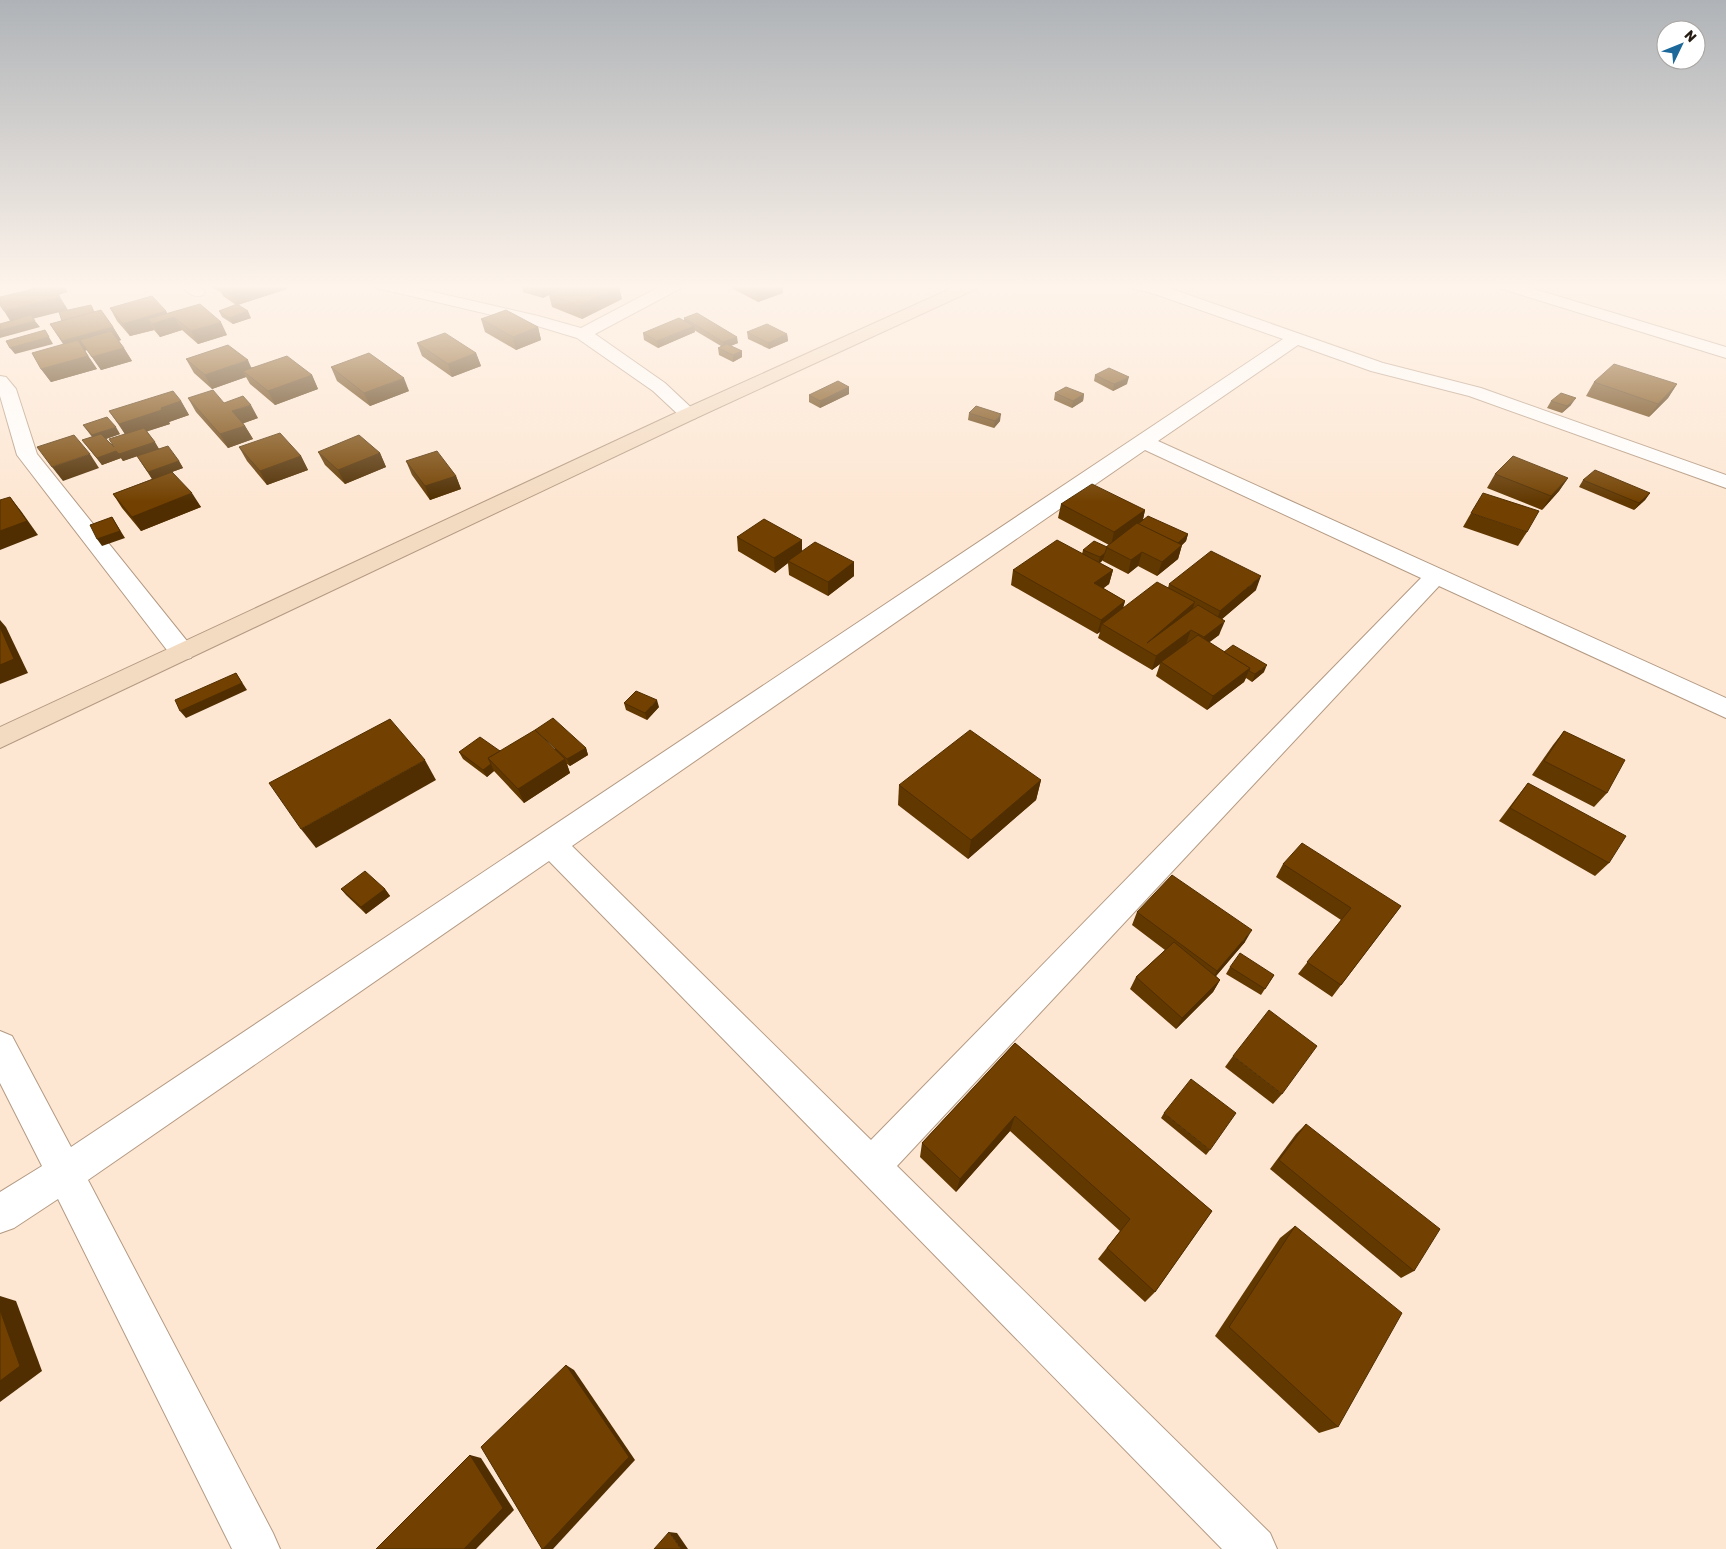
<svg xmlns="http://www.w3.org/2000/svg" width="1726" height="1549" viewBox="0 0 1726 1549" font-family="Rubik,sans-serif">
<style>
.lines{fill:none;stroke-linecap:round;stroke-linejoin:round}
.street-casing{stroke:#b49a83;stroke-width:2}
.secondary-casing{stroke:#b49a83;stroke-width:2}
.street{fill:#fff;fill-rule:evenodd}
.secondary{fill:#f3dbc1;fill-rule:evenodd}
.wall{fill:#623801}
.shaded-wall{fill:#502e01}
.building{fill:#724101;stroke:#502e01}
</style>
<rect width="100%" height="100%" fill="#fde7d3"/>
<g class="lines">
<defs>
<g id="street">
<path d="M181,285h17l7,7 -2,3c-10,3 -16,-2 -22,-10z"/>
<polygon points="375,285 403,285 538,316 581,328 663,285 683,285 681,288 595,334 665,383 698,414 696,418 689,420 682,418 653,391 577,338 534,325 377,288"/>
<path d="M1130,285l36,2 217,76 98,25 245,87v13l-257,-92 -98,-25 -73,-26 -140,96 568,257v20l-287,-132 -542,580 373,367 7,16h-55l-673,-688 -461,319 185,353 7,16h-48l-174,-350 -44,29 -14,5v-41l42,-26 -42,-83v-52l12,5 59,111 1212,-808 -128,-45 -23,-6zM1145,450l276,128 -550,562 -299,-294z"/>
<polygon points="1497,285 1521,285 1726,347 1726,358 1499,288"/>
<polygon points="0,376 6,377 16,389 37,454 191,646 194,652 191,658 182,660 173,658 17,455 0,396"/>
</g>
<polygon id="secondary" points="959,285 980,285 978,288 696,418 0,748 0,727 682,410"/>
</defs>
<use href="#street" class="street-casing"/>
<use href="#secondary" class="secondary-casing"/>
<use href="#street" class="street"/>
<use href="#secondary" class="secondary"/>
</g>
<g class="wall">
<polygon points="206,285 285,285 287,289 238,305 251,318 233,324 222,317 219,311 236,305 223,296 221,292"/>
<polygon points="522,285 566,285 557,290 622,299 582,319 552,307 549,295 543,298 523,292"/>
<polygon points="726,285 782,285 783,293 758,302"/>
<polygon points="110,308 166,311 167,314 227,335 198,344 182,330 160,337 154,330 130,336 117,321"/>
<polygon points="95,312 113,327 121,340 119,341 132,361 101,370 87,350 85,351 97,369 51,382 41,369 63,344 50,324"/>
<polygon points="684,318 738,343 731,346 742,351 742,357 733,362 719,355 718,348 721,346 694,330 695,332 658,348 644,340 643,333 684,321"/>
<polygon points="481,319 538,327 541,340 516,350 485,332"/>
<polygon points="747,332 787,334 788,341 769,349 748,339"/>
<polygon points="417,343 476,353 481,366 452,377 422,356"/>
<polygon points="186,359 312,375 318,389 275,405 250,384 246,377 212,389 194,373"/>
<polygon points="331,367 409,391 370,406 337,381"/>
<polygon points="1095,375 1127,384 1113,391 1094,381"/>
<polygon points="1594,382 1677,384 1668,398 1649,417 1586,396"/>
<polygon points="849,387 849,394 820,408 809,402 809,395"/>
<polygon points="1055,393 1084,394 1083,401 1072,408 1054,400"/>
<polygon points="188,398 224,403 258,418 243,423 245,426 253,439 228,448 196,412"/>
<polygon points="181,401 189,415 169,422 170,424 147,431 159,449 179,461 183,468 172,472 201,507 141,531 122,508 113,494 152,479 137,456 123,461 121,458 102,465 82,440 92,437 83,425 120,434 106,439 114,447 125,434 109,411"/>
<polygon points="1551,401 1571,405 1562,413 1547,408"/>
<polygon points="969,413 1000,421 994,428 968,420"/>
<polygon points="239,447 301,456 308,470 267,485 247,461"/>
<polygon points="318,452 380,453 386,467 345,484 325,465"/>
<polygon points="406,461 456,476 461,489 430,500 412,475"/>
<polygon points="1495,474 1568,478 1559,491 1542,510 1487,488"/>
<polygon points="1583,480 1650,493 1645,500 1634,510 1579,487"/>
<polygon points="1061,504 1145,510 1143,519 1188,534 1186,541 1182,545 1178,559 1157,576 1138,566 1128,574 1103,561 1103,560 1100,563 1113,570 1109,584 1103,588 1125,601 1123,608 1168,588 1169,584 1256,590 1222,619 1219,635 1209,642 1224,652 1264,672 1252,682 1246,678 1244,682 1207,710 1156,676 1160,664 1152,670 1098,638 1100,632 1097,634 1011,585 1013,570 1082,554 1083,550 1107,547 1109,545 1058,518"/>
<polygon points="1471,513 1527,532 1518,546 1463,527"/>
<polygon points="737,537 802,540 802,551 854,562 854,576 828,596 789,575 788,563 775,573 738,551"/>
<polygon points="624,703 659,707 647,720 626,710"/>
<polygon points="1564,731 1607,793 1594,807 1532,775 1553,745"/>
<polygon points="586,748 588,755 570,766 567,764 570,773 524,803 494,771 487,777 463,759 459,752"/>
<polygon points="1041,780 1036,800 968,859 898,805 899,785"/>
<polygon points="1528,783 1609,863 1595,876 1499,821 1517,797"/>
<polygon points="1283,864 1401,906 1332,997 1298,974 1341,920 1276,877"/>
<polygon points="341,889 385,889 390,896 366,914 346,895"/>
<polygon points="1137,912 1245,942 1216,976 1220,980 1213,992 1176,1029 1130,989 1136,977 1165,950 1132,925"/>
<polygon points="1230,967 1274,975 1261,995 1226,974"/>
<polygon points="1015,1043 1212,1211 1155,1292 1145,1302 1098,1259 1120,1231 1010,1131 956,1192 920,1157 922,1143"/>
<polygon points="1233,1056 1282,1094 1273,1104 1225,1067"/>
<polygon points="1164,1113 1210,1150 1206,1155 1161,1118"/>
<polygon points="1306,1124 1414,1271 1401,1278 1270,1169 1296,1134"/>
<polygon points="1295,1226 1338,1427 1319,1433 1215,1336 1280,1238"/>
</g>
<g class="shaded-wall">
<polygon points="254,285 285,285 287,289 237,305 231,293"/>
<polygon points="540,285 566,285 543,298"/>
<polygon points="770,285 782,285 783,293 758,302 757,290"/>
<polygon points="64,286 68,292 41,300 37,294"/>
<polygon points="619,286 622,299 582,319 579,306"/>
<polygon points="60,297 68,310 12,324 4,311"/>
<polygon points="166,311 170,318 174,317 182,330 160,337 152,324 148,319 154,330 130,336 123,324"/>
<polygon points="248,311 251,318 233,324 229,318"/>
<polygon points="35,321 40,327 0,338 0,330"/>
<polygon points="221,322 227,335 198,344 191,331"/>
<polygon points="694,326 695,332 658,348 657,341"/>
<polygon points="113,327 121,340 87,350 80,340 87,350 71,355 62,341"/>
<polygon points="538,327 541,340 516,350 513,337"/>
<polygon points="45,330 53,344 15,354 10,348"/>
<polygon points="787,334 788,341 769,349 768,343"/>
<polygon points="737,337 738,343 724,348 723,342"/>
<polygon points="124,348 132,361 101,370 92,357"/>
<polygon points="742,351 742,357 733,362 733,355"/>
<polygon points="476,353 481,366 452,377 448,364"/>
<polygon points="88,356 97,369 51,382 41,369"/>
<polygon points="248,360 254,374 243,371 246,377 212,389 205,375"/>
<polygon points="312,375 318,389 275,405 268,391"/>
<polygon points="1129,377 1127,384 1113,391 1114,384"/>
<polygon points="404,378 409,391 370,406 364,393"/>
<polygon points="1677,384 1668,398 1649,417 1658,404"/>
<polygon points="849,387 849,394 820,408 820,401"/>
<polygon points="1084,394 1083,401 1072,408 1073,401"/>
<polygon points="1576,398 1571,405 1562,413 1567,406"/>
<polygon points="181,401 189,415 169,422 170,424 127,438 119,424 161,408"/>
<polygon points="251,405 258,418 239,425 232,411"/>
<polygon points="1001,414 1000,421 994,428 995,421"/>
<polygon points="245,426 253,439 228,448 220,434"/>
<polygon points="116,427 120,434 97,442 92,435"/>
<polygon points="155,442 159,449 123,461 121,458 102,465 97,458 116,451"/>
<polygon points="380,453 386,467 345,484 338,470"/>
<polygon points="90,454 99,468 63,481 52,467"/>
<polygon points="301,456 308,470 267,485 260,471"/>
<polygon points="179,461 183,468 152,479 148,472"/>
<polygon points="456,476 461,489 430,500 425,486"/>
<polygon points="1568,478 1559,491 1542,510 1551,496"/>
<polygon points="192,493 201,507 141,531 132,517"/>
<polygon points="1650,493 1645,500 1634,510 1639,503"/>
<polygon points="10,497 21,511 38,535 0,550 0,531"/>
<polygon points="1145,510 1142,524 1111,546 1114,532"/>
<polygon points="112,517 125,538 102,546 97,539"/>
<polygon points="1188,534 1186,541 1180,547 1182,545 1178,559 1157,576 1162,562 1175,546"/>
<polygon points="802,540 802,554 788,561 788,563 775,573 774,558"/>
<polygon points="1142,552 1138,566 1128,574 1131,560"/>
<polygon points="1105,553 1103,560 1098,564 1100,557"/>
<polygon points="854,562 854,576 828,596 828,582"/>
<polygon points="1113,570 1109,584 1091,598 1094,583"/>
<polygon points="1261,576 1256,590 1215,625 1220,611"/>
<polygon points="1125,601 1121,615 1102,624 1100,632 1097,634 1101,620"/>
<polygon points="1195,602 1190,617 1147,643"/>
<polygon points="0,620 6,627 28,673 0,684"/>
<polygon points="1225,621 1219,635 1198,651 1204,637"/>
<polygon points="1191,630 1186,644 1161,662 1160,664 1152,670 1156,656"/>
<polygon points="1267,665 1264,672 1252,682 1255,674"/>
<polygon points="1250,668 1244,682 1207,710 1213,696"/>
<polygon points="236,673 247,690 186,718 180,711"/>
<polygon points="657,700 659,707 647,720 645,713"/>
<polygon points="586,748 588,755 570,766 567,759"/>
<polygon points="565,759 570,773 524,803 518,789"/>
<polygon points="425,760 436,780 316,848 301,829"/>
<polygon points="491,764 494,771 487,777 483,770"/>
<polygon points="1041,780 1036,800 968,859 971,840"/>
<polygon points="385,889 390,896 366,914 361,907"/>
<polygon points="1252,930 1245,942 1210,983 1217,971"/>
<polygon points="1220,980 1213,992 1176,1029 1182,1018"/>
<polygon points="1015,1116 1010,1131 956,1192 960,1179"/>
<polygon points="0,1296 16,1301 42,1371 0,1402"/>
<polygon points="566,1365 574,1370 635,1460 553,1549 543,1549"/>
<polygon points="470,1455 481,1458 514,1510 476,1549 464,1549"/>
<polygon points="669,1532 677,1533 688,1549 681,1549"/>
</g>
<g class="building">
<polygon points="28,285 50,285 33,289"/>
<polygon points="50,285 52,285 60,297 4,311 0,305 0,297"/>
<polygon points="52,285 63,285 64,286 54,289"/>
<polygon points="220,285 254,285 231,293"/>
<polygon points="568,285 616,285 619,286 579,306 549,294"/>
<polygon points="748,285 770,285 757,290"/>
<polygon points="152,296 166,311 123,324 110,308"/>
<polygon points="200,304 221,322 191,331 174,317 152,324 148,319"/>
<polygon points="237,304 248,311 229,318 219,311"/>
<polygon points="91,305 94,312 62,321 59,312"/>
<polygon points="101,310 113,327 62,341 50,324"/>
<polygon points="506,310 538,327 513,337 481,319"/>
<polygon points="697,313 737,337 723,342 684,318"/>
<polygon points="31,315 35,321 0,330 0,324"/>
<polygon points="679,318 694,326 657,341 643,333"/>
<polygon points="767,324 787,334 768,343 747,332"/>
<polygon points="45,330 49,337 10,348 6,341"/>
<polygon points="111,331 124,348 92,357 80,340"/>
<polygon points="445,333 476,353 448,364 417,343"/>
<polygon points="78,340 88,356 41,369 32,353"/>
<polygon points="727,344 742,351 733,355 718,348"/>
<polygon points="228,345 248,360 205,375 186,359"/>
<polygon points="369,353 404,378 364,393 331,367"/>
<polygon points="287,356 312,375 268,391 243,371"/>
<polygon points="1614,364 1677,384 1658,404 1594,382"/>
<polygon points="1109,368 1129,377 1114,384 1095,375"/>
<polygon points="838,381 849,387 820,401 809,395"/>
<polygon points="1066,387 1084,394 1073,401 1055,393"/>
<polygon points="213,390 224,403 243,396 251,405 232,411 245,426 220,434 188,398"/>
<polygon points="173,391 181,401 161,408 162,410 119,424 109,411"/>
<polygon points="1561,393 1576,398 1567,406 1551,401"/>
<polygon points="976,406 1001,414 995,421 969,413"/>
<polygon points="107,417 116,427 92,435 83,425"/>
<polygon points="144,428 155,442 119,454 116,451 97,458 82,440 101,434 114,447 109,439"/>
<polygon points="280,433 301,456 260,471 239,447"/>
<polygon points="74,435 90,454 52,467 37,447"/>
<polygon points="359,435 380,453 338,470 318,452"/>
<polygon points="168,446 179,461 148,472 137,456"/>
<polygon points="437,451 456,476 425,486 406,461"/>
<polygon points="1513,456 1568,478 1551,496 1495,474"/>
<polygon points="1595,470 1650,493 1639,503 1583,480"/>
<polygon points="172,472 192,493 132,517 113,494"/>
<polygon points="1092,484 1145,510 1114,532 1061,504"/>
<polygon points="1483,493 1539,511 1527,532 1471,513"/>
<polygon points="10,497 27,521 0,531 0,500"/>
<polygon points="1148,516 1188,534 1178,543 1138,524"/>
<polygon points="112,517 120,531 97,539 90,525"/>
<polygon points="764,519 802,540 774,558 737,537"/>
<polygon points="1137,523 1182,545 1162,562 1142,552 1131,560 1106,547"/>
<polygon points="1057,540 1113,570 1094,583 1125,601 1101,620 1013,570"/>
<polygon points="1094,541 1107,547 1105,553 1100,557 1083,550"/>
<polygon points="815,542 854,562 828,582 788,561"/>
<polygon points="1211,551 1261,576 1220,611 1169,584"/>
<polygon points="1157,582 1195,602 1147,643 1198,605 1225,621 1204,637 1191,630 1156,656 1102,624"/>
<polygon points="0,627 14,659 0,665"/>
<polygon points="1198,635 1250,668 1213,696 1161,662"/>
<polygon points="1233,645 1267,665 1255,674 1249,671 1250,668 1224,652"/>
<polygon points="236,673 242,683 180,711 175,700"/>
<polygon points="636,691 657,700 645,713 624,703"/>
<polygon points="553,718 586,748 567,759 535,730"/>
<polygon points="390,719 425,760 301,829 269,783"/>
<polygon points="535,730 565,759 518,789 488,758"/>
<polygon points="970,730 1041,780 971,840 899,785"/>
<polygon points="1564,731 1625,760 1607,793 1544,761"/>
<polygon points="480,737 500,751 488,758 491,764 483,770 459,752"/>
<polygon points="1528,783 1626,836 1609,863 1510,808"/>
<polygon points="1302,843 1401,906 1341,985 1307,962 1351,908 1283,864"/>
<polygon points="365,871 385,889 361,907 341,889"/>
<polygon points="1172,875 1252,930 1217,971 1137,912"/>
<polygon points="1174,942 1220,980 1182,1018 1136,977"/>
<polygon points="1240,953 1274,975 1265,989 1230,967"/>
<polygon points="1269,1010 1317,1046 1282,1094 1233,1056"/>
<polygon points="1015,1043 1212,1211 1155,1292 1107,1248 1130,1219 1015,1116 960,1179 922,1143"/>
<polygon points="1191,1079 1236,1113 1210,1150 1164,1113"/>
<polygon points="1306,1124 1440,1229 1414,1271 1279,1160"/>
<polygon points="1295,1226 1402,1313 1338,1427 1229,1327"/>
<polygon points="0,1310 20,1366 0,1381"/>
<polygon points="566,1365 629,1457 543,1549 542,1549 481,1447"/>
<polygon points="470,1455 503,1508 464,1549 376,1549"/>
<polygon points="669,1532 681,1549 654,1549"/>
</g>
<linearGradient id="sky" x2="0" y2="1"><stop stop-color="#afb3b7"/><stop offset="0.57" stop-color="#fef4eb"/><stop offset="1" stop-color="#fef4eb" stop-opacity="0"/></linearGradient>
<rect width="1726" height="502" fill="url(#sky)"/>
<g transform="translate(1681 45) rotate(47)"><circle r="24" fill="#ffffff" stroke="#a8a4a1"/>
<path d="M0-4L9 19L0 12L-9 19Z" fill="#1c689a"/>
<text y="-8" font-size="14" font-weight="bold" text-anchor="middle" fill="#261c13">N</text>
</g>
</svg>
